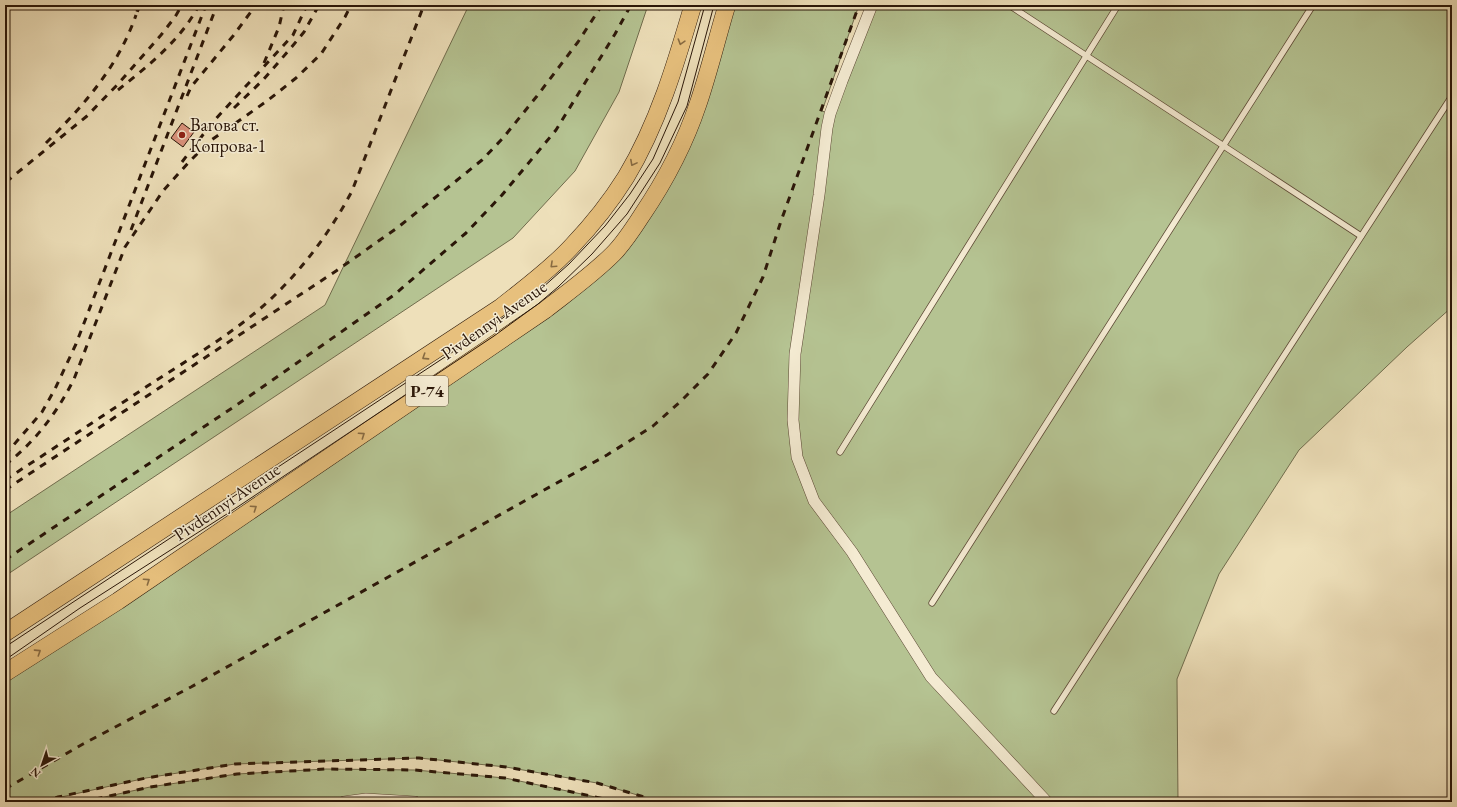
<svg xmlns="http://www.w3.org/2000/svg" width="1457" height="807" viewBox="0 0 1457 807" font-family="'EB Garamond',serif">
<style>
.green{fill:#b5c392;stroke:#706c4d}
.building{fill:#da927c;stroke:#2a1608}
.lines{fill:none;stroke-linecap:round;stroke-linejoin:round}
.service-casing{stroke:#5b4834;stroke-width:7}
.minor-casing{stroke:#5b4834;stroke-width:12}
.primary-casing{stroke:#2a1608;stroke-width:18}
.service{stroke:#f4ebd2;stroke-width:5.5}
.minor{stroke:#f4ebd2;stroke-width:11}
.primary{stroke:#e7c07d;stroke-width:17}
.tram{stroke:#2a1608;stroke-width:1}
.rail{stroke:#2a1608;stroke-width:3;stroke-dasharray:7 7;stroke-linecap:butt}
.oneway{stroke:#886b42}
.poi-dot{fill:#8f2418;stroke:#f4ebd2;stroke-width:1.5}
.labels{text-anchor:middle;stroke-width:3;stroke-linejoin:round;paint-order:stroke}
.shield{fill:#f4ebd2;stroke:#675645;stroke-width:1}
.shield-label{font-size:17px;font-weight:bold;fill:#2a1608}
.poi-label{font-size:18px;fill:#2a1608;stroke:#f4ebd2;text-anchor:start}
.street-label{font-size:18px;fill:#2a1608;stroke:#f4ebd2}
</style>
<rect width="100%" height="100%" fill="#eee0ba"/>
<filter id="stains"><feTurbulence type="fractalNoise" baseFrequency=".005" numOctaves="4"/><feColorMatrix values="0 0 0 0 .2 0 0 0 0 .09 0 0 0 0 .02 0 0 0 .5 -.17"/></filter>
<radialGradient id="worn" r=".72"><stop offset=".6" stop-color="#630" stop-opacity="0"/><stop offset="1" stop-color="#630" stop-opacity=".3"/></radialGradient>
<g class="green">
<polygon points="469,5 648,5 619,92 575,171 513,238 5,576 5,516 325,305"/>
<polygon points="727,5 859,5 822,111 830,114 872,5 1452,5 1452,307 1407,347 1299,450 1219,574 1177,679 1178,802 661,802 597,783 506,767 419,758 235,764 146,778 39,802 5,802 5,673 580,283 665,179"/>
<polygon points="326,769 415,770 505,778 591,796 616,802 82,802 150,787 237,774"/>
</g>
<polygon class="building" points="182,123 194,132 183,147 171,138"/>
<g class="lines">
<defs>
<g id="service">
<polyline points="1009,5 1361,236"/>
<polyline points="840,452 1118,5"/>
<polyline points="932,603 1313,5"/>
<polyline points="1054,711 1452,96"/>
</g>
<g id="minor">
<polyline points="872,5 842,81 830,114 827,128 819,195 795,354 793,420 797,457 814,501 852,552 931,677 1047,802"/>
<polyline points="344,802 366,799 415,802"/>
</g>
<g id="primary">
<path d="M5,633l496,-326c25,-20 50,-38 71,-61 20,-21 39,-45 54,-69 32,-53 50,-114 67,-172"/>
<path d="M5,673l113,-72 427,-291c23,-18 47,-35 68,-56 11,-11 20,-25 29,-39 23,-34 43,-72 56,-111 11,-32 19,-66 29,-99"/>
</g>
</defs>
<use href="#service" class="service-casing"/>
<use href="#minor" class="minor-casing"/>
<use href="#primary" class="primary-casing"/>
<use href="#service" class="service"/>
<use href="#minor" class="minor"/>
<use href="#primary" class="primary"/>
<g class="tram">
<polyline points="5,647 489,328 533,296 569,264 605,226 630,194 653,159 678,102 705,5"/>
<polyline points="5,660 80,608 230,512 494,336 538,304 558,287 592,254 627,214 660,163 687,106 714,5"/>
</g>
<g class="rail">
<polyline points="139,5 136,15 140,5"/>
<polyline points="264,63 279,27 284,5"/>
<path d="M118,90c30,-24 63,-50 81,-85"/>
<polyline points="187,96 191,87 233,36 256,5"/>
<polyline points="234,108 263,80 290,49 304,32 319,5"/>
<path d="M46,143c38,-38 72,-76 90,-128"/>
<polyline points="182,162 212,123 293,35 307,5"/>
<polyline points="6,182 87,116 118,84 161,35 175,17 182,5"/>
<polyline points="131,230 217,5"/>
<polyline points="5,455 42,412 55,389 76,344 206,5"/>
<path d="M5,465c30,-23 52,-52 69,-86l51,-132 38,-56 25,-28 22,-22 57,-40 29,-23 25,-24 24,-37 6,-12"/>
<path d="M5,480c48,-31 96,-63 144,-95 43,-28 94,-57 130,-94 29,-29 54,-64 73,-100l72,-186"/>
<polyline points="5,490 336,271 397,228 456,181 482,160 503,138 537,96 578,42 602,5"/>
<polyline points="5,560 244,400 394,295 466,233 502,195 556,130 615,34 631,5"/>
<polyline points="5,789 83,744 191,687 607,455 653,426 681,401 708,374 736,333 763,277 781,221 859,5"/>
<polyline points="42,802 58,797 146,778 235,764 419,758 506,767 597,783 661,802"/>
<polyline points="82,802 150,787 237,774 326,769 415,770 505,778 591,796 616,802"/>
</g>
</g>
<defs><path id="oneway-chevron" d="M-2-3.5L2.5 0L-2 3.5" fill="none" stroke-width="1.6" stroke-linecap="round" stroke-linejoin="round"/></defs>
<g class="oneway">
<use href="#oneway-chevron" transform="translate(681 42) rotate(107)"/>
<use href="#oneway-chevron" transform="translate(633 163) rotate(118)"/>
<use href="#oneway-chevron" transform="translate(553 265) rotate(137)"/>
<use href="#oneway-chevron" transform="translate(425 357) rotate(147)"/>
<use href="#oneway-chevron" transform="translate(362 435) rotate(-34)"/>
<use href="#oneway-chevron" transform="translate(254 508) rotate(-34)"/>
<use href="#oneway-chevron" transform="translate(147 581) rotate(-34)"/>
<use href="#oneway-chevron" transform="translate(38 652) rotate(-33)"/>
</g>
<circle class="poi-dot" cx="182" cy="135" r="4"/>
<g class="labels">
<rect class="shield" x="406" y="376" width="42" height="30" rx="3"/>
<g class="shield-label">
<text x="427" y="397">Р-74</text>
</g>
<g class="poi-label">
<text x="190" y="131">Вагова ст.<tspan x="190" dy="21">Копрова-1</tspan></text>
</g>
<g class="street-label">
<text transform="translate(494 320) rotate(-35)" y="6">Pivdennyi Avenue</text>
<text transform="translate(227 502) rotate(-34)" y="6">Pivdennyi Avenue</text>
</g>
</g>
<rect width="1457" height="807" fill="none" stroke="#eee0ba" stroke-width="20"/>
<rect x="6" y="6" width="1445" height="795" fill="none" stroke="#2a1608" stroke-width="2"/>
<rect x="10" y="10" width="1437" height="787" fill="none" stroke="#2a1608"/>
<g transform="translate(42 765) rotate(220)" stroke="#f4ebd2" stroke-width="3" paint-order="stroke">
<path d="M0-3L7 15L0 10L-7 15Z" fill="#2a1608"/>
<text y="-6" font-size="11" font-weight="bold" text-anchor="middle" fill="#2a1608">N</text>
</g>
<rect width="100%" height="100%" filter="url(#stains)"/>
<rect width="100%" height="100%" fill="url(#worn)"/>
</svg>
